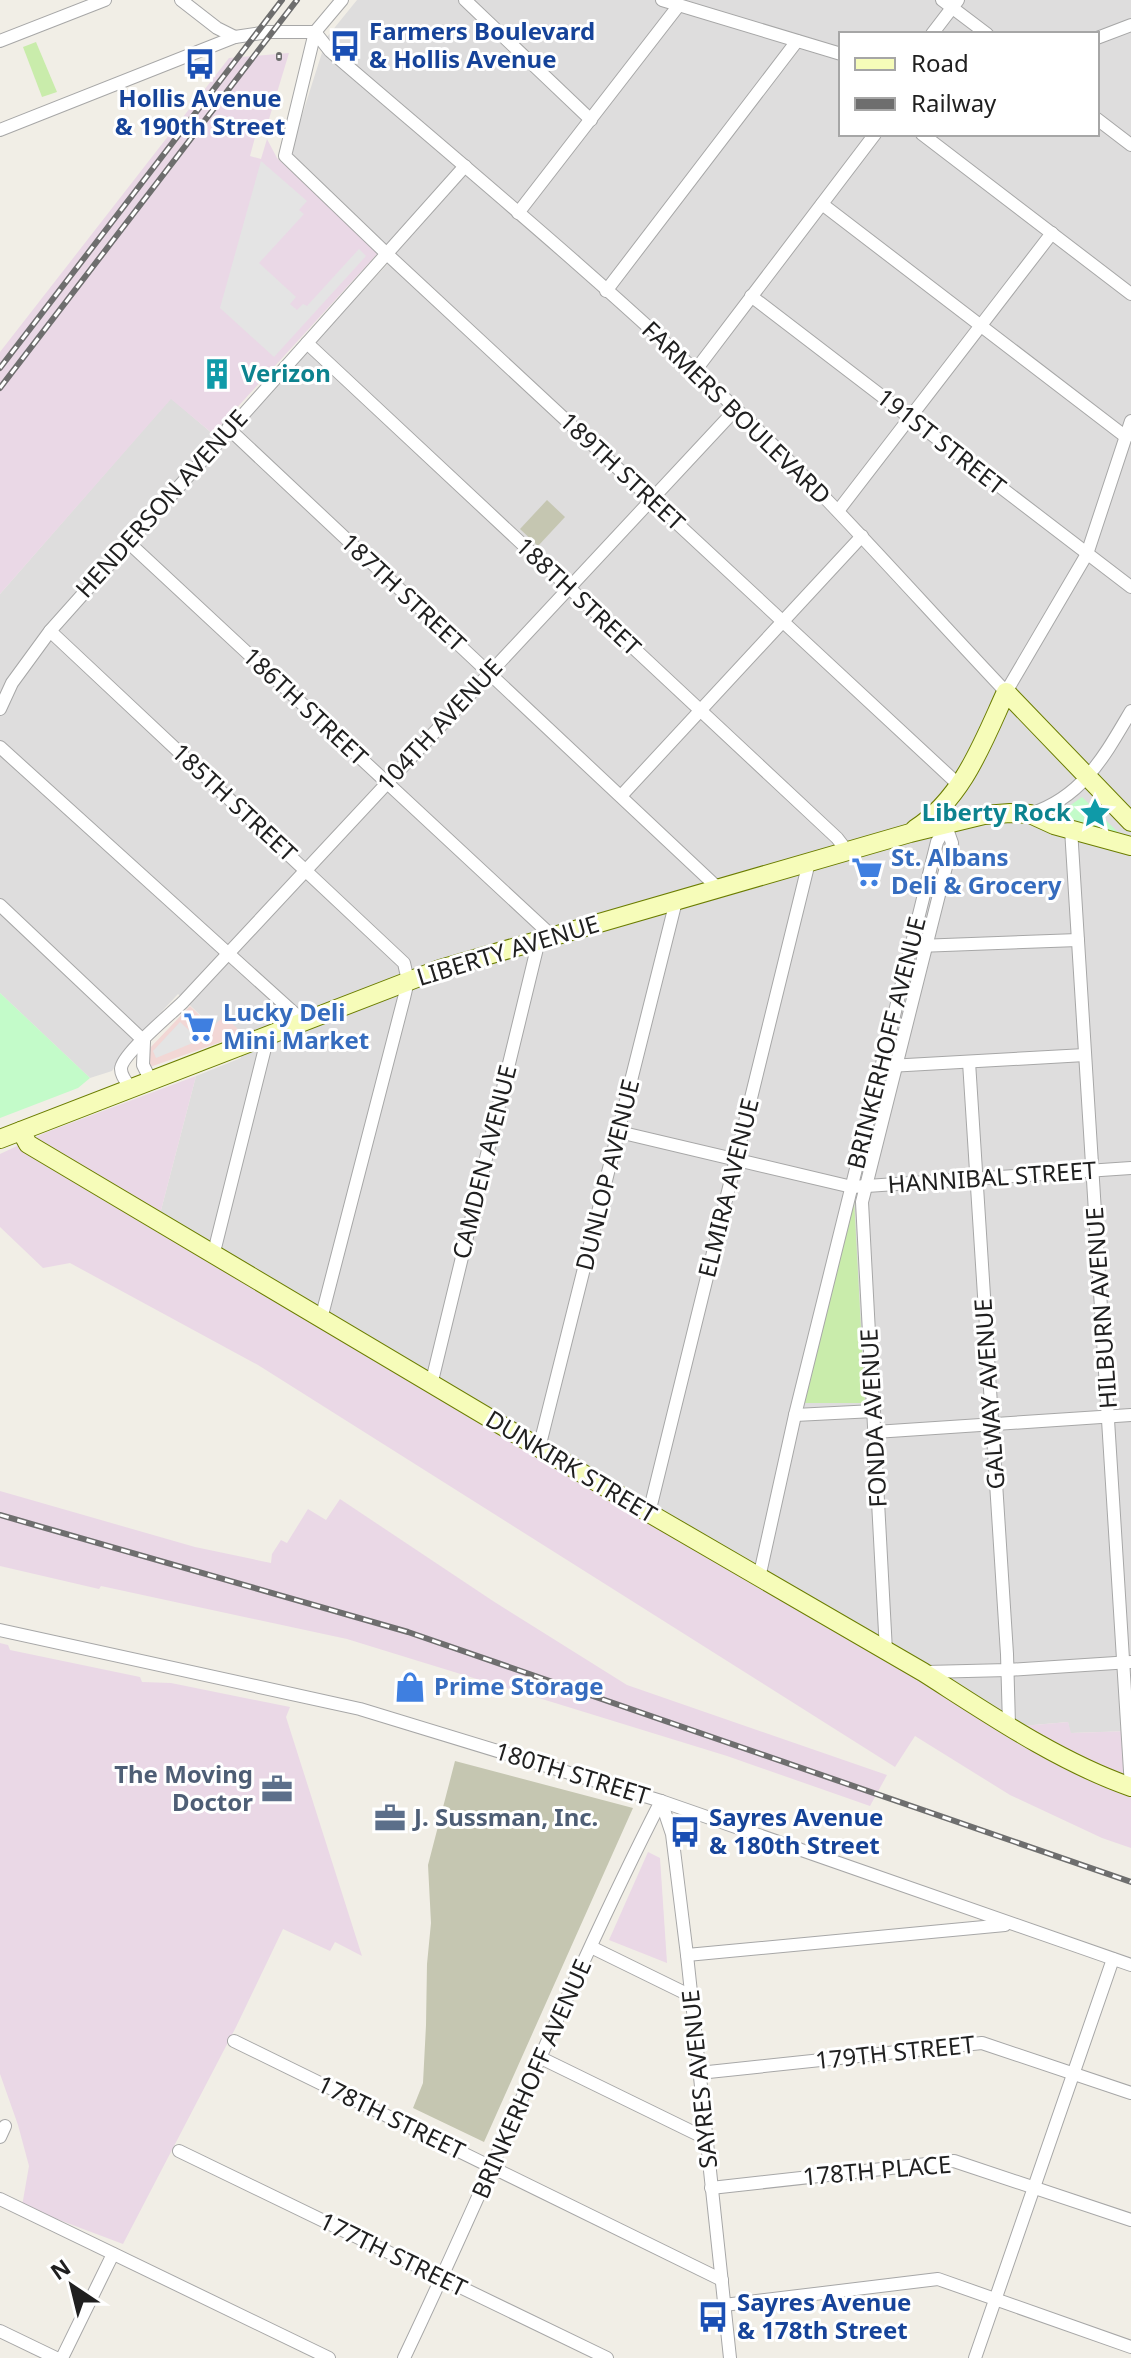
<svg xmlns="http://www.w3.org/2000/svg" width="1131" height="2358" viewBox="0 0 1131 2358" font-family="'Noto Sans',sans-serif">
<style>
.residential{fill:#dedddd;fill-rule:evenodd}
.commercial{fill:#f2d7d5}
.industrial{fill:#ead8e6}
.construction{fill:#c5c6b1}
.grass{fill:#c9ecab}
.park{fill:#c3fbc9}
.parking{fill:#e4e4e4}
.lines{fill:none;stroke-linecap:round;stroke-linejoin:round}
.street-casing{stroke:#a7a7a7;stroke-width:14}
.secondary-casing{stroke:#6b7d01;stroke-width:20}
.street{stroke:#fff;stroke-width:12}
.secondary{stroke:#f6fcb9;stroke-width:18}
.rail-casing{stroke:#6e6e6e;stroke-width:6}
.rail{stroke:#fff;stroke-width:3;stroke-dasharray:9;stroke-linecap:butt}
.labels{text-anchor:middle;stroke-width:6;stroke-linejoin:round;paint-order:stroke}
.transit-label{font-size:24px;font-weight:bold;fill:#164399;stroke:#fff;text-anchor:start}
.culture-label{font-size:24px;font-weight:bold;fill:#0d838f;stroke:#fff;text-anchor:start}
.street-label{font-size:24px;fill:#202020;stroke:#fff}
.shop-label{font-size:24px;font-weight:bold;fill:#366cbe;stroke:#fff;text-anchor:start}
.service-label{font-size:24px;font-weight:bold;fill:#4e5e75;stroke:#fff;text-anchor:end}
</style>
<rect width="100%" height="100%" fill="#f1eee6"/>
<path class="residential" d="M357,0h774v1731l-61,2 -2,-11 -46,4 -862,-512 36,-138 45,-18 -4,-29 -24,-2 -35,-33 -53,57 -13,20 -22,7 -90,-85v-399l171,-196 51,44 174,-187 -106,-102 37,-116zM841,34h256v100h-256z"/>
<polygon class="commercial" points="190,1006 212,1027 224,1016 237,1028 238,1036 150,1067 149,1049"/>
<g class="industrial">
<polygon points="289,53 266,129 258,126 250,156 261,159 267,139 277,158 378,253 213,434 171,399 0,594 0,352 229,58"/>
<polygon points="196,1076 160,1214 931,1669 1022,1726 1068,1722 1071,1733 1131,1731 1131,1848 1102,1838 1010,1795 915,1736 895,1767 258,1365 70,1263 43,1268 0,1227 0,1154 47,1132"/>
<polygon points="0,1491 195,1547 271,1563 272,1554 281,1540 287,1543 308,1509 326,1520 340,1499 493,1601 627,1685 887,1775 870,1806 727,1756 347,1639 101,1586 99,1589 0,1566"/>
<polygon points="0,1643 8,1645 10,1650 140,1677 142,1682 171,1683 290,1707 286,1717 362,1956 335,1942 330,1951 283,1929 236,2027 123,2244 22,2206 29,2166 18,2125 0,2074"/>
<polygon points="648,1852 660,1858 667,1963 609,1940"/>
</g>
<g class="construction">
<polygon points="547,500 565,517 538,546 520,529"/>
<polygon points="455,1761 633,1808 484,2142 413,2108 423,2083 426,2025 427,1964 431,1923 428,1865"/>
</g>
<g class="grass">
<polygon points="36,42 57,92 42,97 23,47"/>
<polygon points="854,1199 865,1403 801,1403"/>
</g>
<g class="park">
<polygon points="1082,797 1123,837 1058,814"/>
<polygon points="0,993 90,1078 78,1088 0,1118"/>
</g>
<g class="parking">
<polygon points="261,161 307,201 299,210 304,214 259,263 296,297 290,304 297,310 303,304 307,306 359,249 366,256 274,357 220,308"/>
<polygon points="180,1022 200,1040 156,1058 153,1051"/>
</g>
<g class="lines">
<defs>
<g id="street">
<polyline points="181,0 217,28 235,37"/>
<polyline points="342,0 315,32 285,156 388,255 960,786"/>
<polyline points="465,0 591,120"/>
<polyline points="662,0 841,54"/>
<polyline points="942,0 987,34"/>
<path d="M315,32l15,19c136,117 275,232 404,356 96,91 182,190 272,285l81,-138 44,-133"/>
<polyline points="932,34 958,0"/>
<polyline points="1097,38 1131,25"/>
<polyline points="0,41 105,0"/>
<polyline points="1097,119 1131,145"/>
<polyline points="0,130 235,37 268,32 315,32"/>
<polyline points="922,134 1131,294"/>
<polyline points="822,204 1126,437"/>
<polyline points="518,213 679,5"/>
<polyline points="606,291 797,41"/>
<polyline points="751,296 1131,587"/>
<polyline points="307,343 837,838 847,851"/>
<polyline points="695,371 875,134"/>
<polyline points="228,428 718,888"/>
<polyline points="838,511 1052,233"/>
<polyline points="128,542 552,936"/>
<polyline points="50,631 404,963 408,981 404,998 321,1319"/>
<polyline points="0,709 12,683 50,631 465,166"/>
<polyline points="0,747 304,1022"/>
<polyline points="621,796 862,536"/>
<path d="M1030,814c53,-17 75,-59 101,-103"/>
<polyline points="1071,829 1131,1787"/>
<polyline points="0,905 144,1041"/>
<polyline points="918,946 1078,940"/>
<polyline points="144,1041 143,1065 150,1079"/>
<polyline points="969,1062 1007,1654 1009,1725"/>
<polyline points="889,1066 1085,1055"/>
<path d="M130,1087c-4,-5 -9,-12 -9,-18 0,-14 50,-55 62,-67l553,-593"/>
<polyline points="619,1132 852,1187 1131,1168"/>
<polyline points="213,1256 268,1036"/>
<polyline points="431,1385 539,940"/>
<polyline points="795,1415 874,1411"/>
<polyline points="875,1432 1131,1415"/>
<polyline points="539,1448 676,901"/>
<polyline points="649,1513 809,862"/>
<polyline points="759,1578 795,1415 937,842 946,826"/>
<polyline points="0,1630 360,1709 661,1801 1131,1965"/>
<polyline points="886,1651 862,1202 952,843 946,826"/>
<polyline points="926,1672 1008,1670 1131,1662"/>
<polyline points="661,1801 672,1834 687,1955 730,2358"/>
<polyline points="591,1947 691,1996"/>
<polyline points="687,1955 1005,1925"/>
<polyline points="234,2041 722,2280"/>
<polyline points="541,2058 707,2139"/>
<polyline points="699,2073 982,2043 1131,2093"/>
<polyline points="0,2137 5,2126"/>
<polyline points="179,2151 607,2358"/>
<polyline points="711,2188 954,2161 1131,2220"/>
<polyline points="0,2199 329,2358"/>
<polyline points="724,2305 938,2279 1131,2347"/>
<polyline points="0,2331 56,2358"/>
<polyline points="62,2358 113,2254"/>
<path d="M404,2358c88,-184 164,-375 257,-557"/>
<polyline points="975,2358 1113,1959"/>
</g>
<g id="secondary">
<path d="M915,829c48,-31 68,-87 91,-137l125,130"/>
<path d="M21,1131l7,13 621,369 274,159c66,42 134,89 208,115"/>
<polyline points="0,1139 440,969 910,833 984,815 1010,813 1030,814 1054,825 1131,846"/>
</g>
</defs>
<use href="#street" class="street-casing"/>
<use href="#secondary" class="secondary-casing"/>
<use href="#street" class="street"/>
<use href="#secondary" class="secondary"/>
<defs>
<g id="rail">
<polyline points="279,58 279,55"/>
<polyline points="0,368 282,0"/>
<polyline points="0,388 297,0"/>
<polyline points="0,1515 408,1632 1131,1882"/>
</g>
</defs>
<use href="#rail" class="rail-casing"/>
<use href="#rail" class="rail"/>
</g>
<defs>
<symbol id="bus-bare" viewBox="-9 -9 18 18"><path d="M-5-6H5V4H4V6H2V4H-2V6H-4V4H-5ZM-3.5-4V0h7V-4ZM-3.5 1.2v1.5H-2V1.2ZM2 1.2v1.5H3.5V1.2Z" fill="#1a4fb4" stroke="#fff" stroke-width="2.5" paint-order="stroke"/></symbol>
<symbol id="building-bare" viewBox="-9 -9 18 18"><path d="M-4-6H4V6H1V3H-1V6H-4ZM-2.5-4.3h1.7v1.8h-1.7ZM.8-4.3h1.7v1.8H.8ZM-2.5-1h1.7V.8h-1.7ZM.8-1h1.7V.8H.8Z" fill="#0f9aa8" stroke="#fff" stroke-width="2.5" paint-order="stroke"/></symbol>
<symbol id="sight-bare" viewBox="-9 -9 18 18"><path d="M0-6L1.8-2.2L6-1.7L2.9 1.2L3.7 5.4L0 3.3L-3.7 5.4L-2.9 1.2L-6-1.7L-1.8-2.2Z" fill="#0f9aa8" stroke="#fff" stroke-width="2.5" paint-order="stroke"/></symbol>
<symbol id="supermarket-bare" viewBox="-9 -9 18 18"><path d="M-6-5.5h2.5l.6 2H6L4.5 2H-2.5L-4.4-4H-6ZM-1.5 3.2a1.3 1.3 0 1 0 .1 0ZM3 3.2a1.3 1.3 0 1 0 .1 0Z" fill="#3f7fe0" stroke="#fff" stroke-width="2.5" paint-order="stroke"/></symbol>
<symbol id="shop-bare" viewBox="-9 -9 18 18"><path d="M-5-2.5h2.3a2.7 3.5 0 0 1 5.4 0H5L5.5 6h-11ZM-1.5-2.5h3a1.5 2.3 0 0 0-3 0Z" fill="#3f7fe0" stroke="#fff" stroke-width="2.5" paint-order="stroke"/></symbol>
<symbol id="office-bare" viewBox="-9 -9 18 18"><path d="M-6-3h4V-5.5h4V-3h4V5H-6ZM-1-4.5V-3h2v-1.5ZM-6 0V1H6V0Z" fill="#5c6f8a" stroke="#fff" stroke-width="2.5" paint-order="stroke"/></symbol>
</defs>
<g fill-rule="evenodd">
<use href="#bus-bare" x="323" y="24" width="44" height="44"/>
<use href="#bus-bare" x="178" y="42" width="44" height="44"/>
<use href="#building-bare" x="195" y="352" width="44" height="44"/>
<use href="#sight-bare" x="1073" y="791" width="44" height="44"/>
<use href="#supermarket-bare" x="845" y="850" width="44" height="44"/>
<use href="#supermarket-bare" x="177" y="1005" width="44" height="44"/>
<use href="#shop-bare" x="388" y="1665" width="44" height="44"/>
<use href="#office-bare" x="255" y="1767" width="44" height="44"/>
<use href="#office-bare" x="368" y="1796" width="44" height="44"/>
<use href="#bus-bare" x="663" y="1810" width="44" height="44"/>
<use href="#bus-bare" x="691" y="2295" width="44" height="44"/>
</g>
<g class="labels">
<g class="transit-label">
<text x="369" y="40">Farmers Boulevard<tspan x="369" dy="28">&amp; Hollis Avenue</tspan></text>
<text x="200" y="107" text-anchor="middle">Hollis Avenue<tspan x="200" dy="28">&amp; 190th Street</tspan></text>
<text x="709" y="1826">Sayres Avenue<tspan x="709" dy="28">&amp; 180th Street</tspan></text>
<text x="737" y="2311">Sayres Avenue<tspan x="737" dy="28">&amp; 178th Street</tspan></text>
</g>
<g class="culture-label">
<text x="241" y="382">Verizon</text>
<text x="1071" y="821" text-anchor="end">Liberty Rock</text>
</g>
<g class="street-label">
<text transform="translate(736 413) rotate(44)" y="8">FARMERS BOULEVARD</text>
<text transform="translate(941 442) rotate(38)" y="8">191ST STREET</text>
<text transform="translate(622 472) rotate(43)" y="8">189TH STREET</text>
<text transform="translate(162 504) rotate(-48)" y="8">HENDERSON AVENUE</text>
<text transform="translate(403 593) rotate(43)" y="8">187TH STREET</text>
<text transform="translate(578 597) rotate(43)" y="8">188TH STREET</text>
<text transform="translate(305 707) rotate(43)" y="8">186TH STREET</text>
<text transform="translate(440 725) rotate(-47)" y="8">104TH AVENUE</text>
<text transform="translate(234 803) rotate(43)" y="8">185TH STREET</text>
<text transform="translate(508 951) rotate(-17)" y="8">LIBERTY AVENUE</text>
<text transform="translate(887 1043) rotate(-76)" y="8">BRINKERHOFF AVENUE</text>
<text transform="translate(485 1162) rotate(-76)" y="8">CAMDEN AVENUE</text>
<text transform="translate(608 1175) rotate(-76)" y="8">DUNLOP AVENUE</text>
<text transform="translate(992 1178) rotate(-4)" y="8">HANNIBAL STREET</text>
<text transform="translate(729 1188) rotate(-76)" y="8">ELMIRA AVENUE</text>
<text transform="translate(1102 1308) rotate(-94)" y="8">HILBURN AVENUE</text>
<text transform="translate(990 1394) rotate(-94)" y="8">GALWAY AVENUE</text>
<text transform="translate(874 1418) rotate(-93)" y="8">FONDA AVENUE</text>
<text transform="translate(571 1467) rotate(31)" y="8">DUNKIRK STREET</text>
<text transform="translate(572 1774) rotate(17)" y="8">180TH STREET</text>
<text transform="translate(895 2053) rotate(-6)" y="8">179TH STREET</text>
<text transform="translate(532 2079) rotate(-66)" y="8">BRINKERHOFF AVENUE</text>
<text transform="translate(700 2079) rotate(-96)" y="8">SAYRES AVENUE</text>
<text transform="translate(391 2118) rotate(26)" y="8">178TH STREET</text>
<text transform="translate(877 2171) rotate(-5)" y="8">178TH PLACE</text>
<text transform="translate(393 2255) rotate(26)" y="8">177TH STREET</text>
</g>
<g class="shop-label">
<text x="891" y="866">St. Albans<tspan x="891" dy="28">Deli &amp; Grocery</tspan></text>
<text x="223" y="1021">Lucky Deli<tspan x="223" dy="28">Mini Market</tspan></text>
<text x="434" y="1695">Prime Storage</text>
</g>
<g class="service-label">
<text x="253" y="1783">The Moving<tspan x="253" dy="28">Doctor</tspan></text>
<text x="414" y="1826" text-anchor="start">J. Sussman, Inc.</text>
</g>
</g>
<rect x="839" y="32" width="260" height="104" fill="#ffffff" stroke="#a6a6a6" stroke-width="2"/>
<rect x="855" y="58" width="40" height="12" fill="#f6fcb9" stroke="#a6a6a6" stroke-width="2"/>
<text x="911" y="72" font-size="24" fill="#202020">Road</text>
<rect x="855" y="98" width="40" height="12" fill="#6e6e6e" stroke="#a6a6a6" stroke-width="2"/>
<text x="911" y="112" font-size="24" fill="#202020">Railway</text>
<g transform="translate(72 2286) rotate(325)" stroke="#ffffff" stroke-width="6" paint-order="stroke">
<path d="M0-6L14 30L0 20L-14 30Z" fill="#202020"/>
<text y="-12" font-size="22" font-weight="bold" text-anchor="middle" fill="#202020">N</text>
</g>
</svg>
